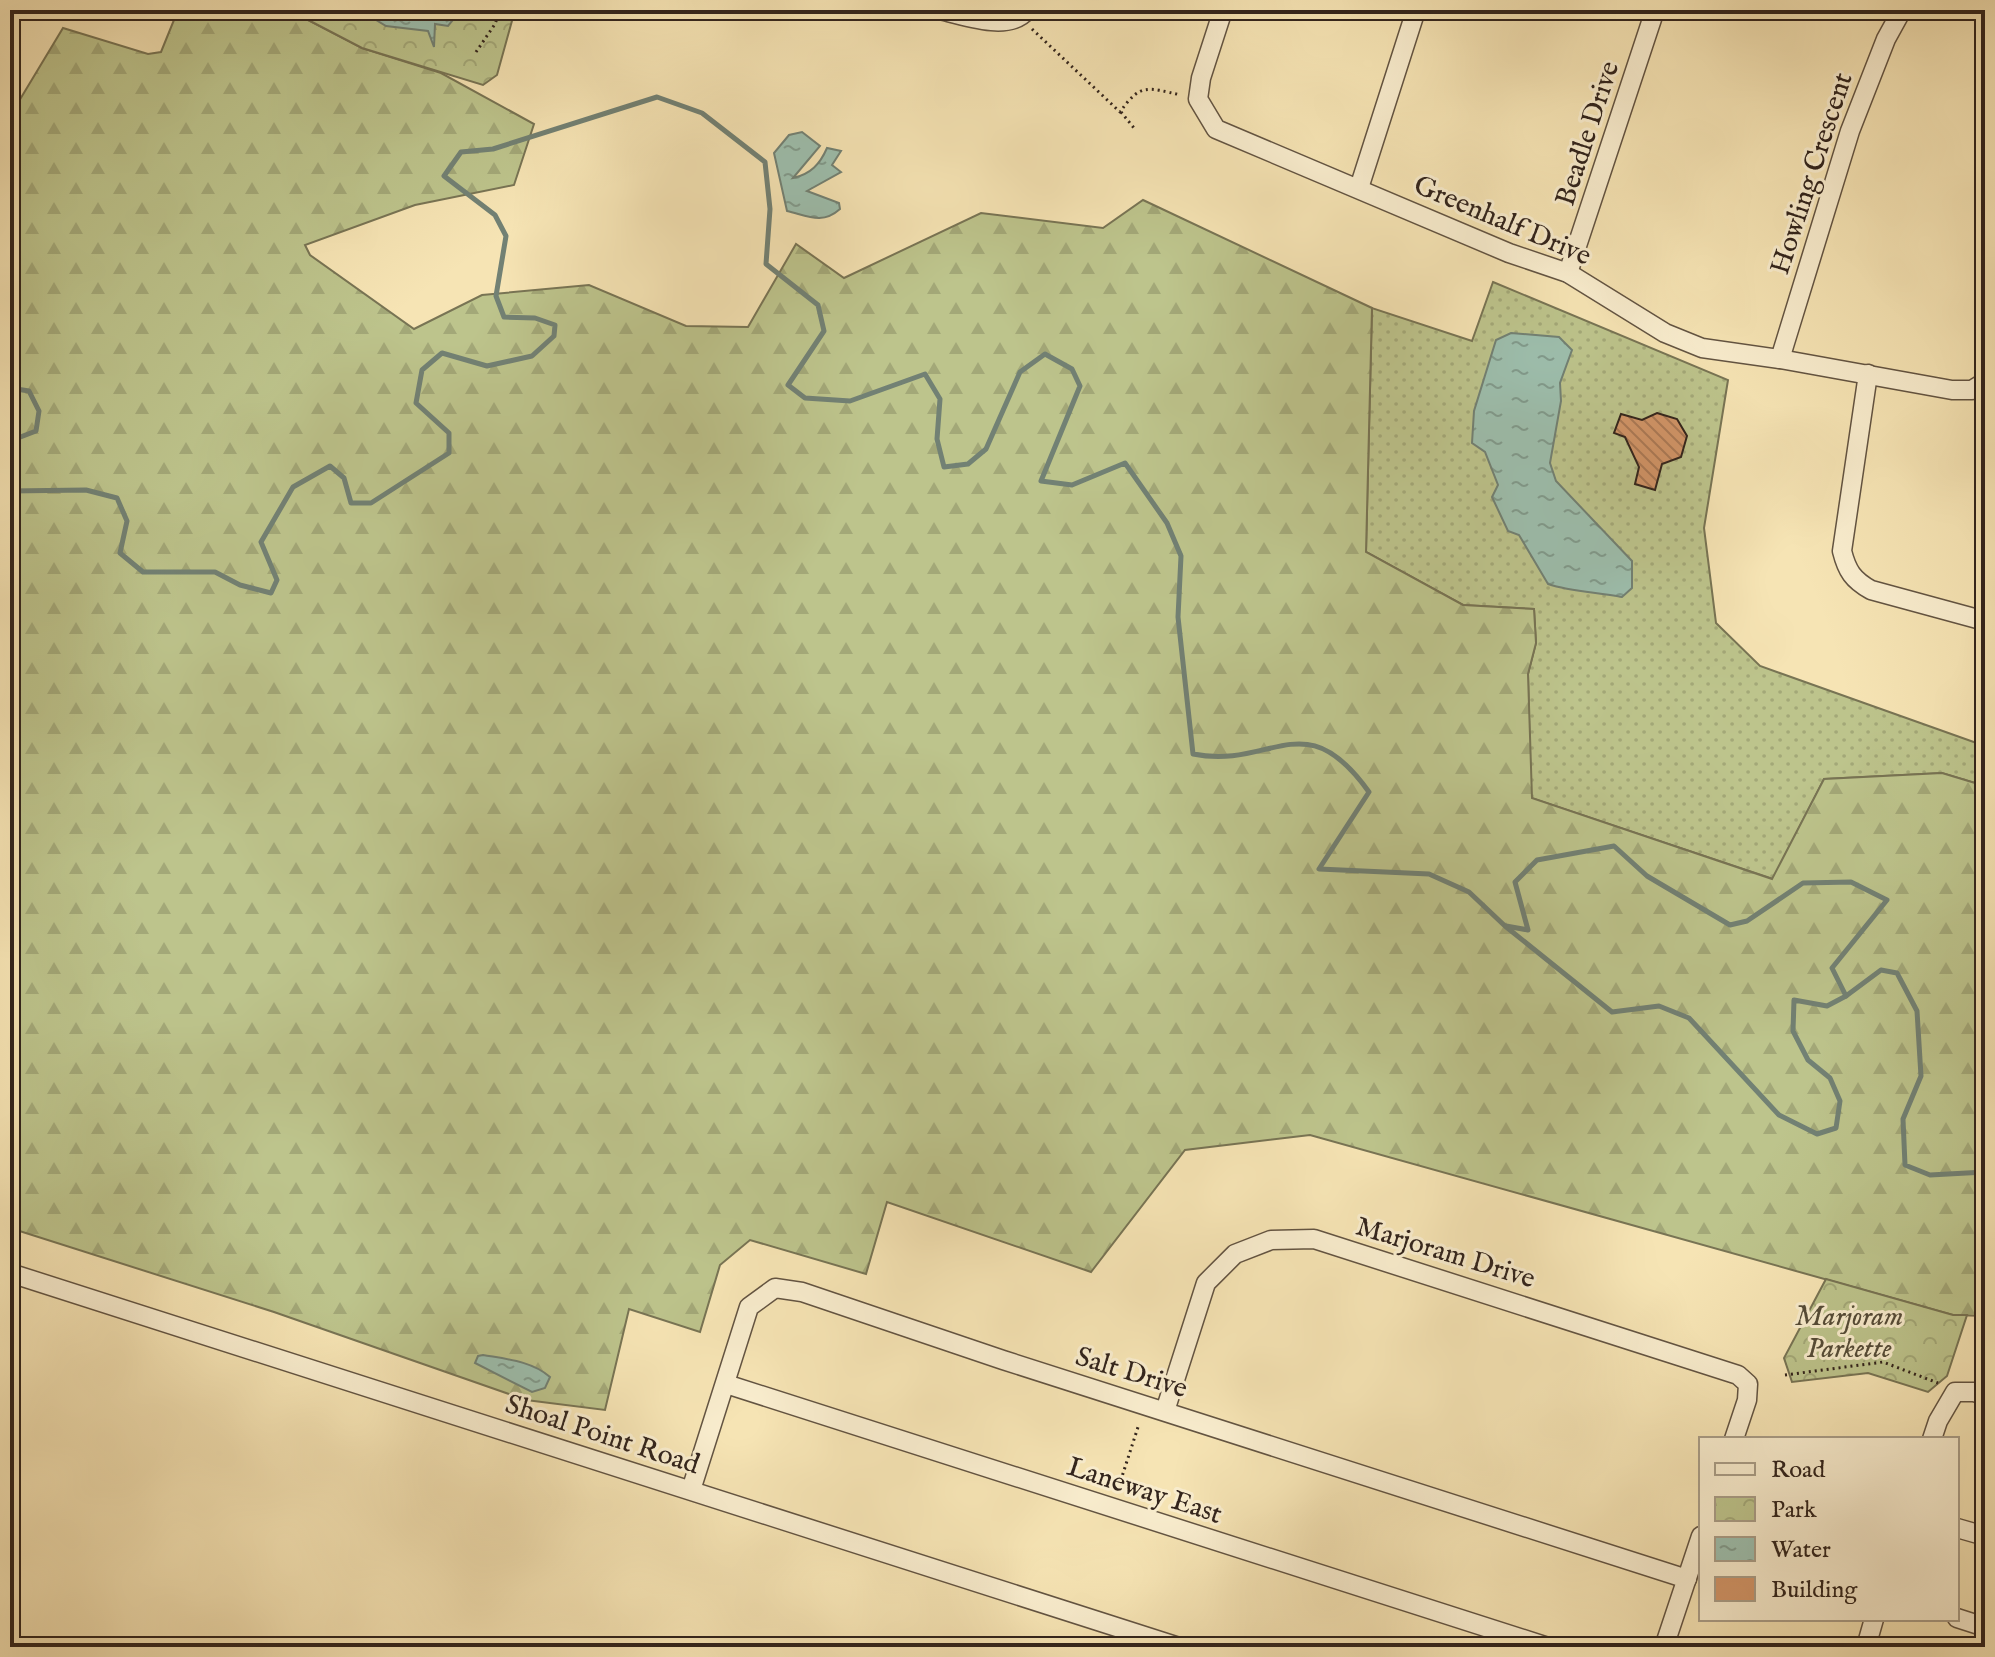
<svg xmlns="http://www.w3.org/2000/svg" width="1995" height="1657" viewBox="0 0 1995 1657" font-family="'IM FELL English',serif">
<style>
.grass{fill:url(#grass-dots);stroke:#787454;stroke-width:2}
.forest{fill:url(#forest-firs);stroke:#787454;stroke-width:2}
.park{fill:url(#park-crowns);stroke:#787454;stroke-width:2}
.water{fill:url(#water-ripples);stroke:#728174;stroke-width:2}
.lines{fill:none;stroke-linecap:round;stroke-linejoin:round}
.stream{stroke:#728174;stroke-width:5}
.building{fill:url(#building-back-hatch);stroke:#32241c;stroke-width:2}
.minor-casing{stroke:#635442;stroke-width:21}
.path{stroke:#32241c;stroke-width:3;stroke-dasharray:2 4;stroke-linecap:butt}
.minor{stroke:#f9edce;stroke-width:18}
.labels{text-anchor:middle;stroke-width:6;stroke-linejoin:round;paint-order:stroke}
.street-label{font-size:28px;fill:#32241c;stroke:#f9edce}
.park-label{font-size:28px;font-style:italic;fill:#554c38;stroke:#f9edce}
</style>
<defs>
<pattern id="grass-dots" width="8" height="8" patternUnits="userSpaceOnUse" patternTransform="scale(2)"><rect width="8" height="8" fill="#bdc48c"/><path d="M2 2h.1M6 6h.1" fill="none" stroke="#a3a878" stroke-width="1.8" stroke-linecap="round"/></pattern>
<pattern id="forest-firs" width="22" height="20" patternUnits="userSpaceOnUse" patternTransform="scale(2)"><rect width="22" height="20" fill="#bdc48c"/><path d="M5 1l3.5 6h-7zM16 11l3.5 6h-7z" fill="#a3a878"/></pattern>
<pattern id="park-crowns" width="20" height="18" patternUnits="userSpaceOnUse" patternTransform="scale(2)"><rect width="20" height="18" fill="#bdc48c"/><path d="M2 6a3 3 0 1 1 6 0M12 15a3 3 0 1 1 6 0" fill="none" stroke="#a3a878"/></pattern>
<pattern id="water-ripples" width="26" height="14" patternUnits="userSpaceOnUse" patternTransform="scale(2)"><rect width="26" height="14" fill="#9dbfae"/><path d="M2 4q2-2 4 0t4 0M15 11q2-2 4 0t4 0" fill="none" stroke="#819b8d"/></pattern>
<pattern id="building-back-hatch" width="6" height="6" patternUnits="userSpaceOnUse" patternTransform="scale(2)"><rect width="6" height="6" fill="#d29568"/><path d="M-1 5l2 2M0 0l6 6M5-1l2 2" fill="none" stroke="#ab7955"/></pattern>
</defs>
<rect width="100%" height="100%" fill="#f6e4b4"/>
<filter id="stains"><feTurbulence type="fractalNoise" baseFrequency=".0025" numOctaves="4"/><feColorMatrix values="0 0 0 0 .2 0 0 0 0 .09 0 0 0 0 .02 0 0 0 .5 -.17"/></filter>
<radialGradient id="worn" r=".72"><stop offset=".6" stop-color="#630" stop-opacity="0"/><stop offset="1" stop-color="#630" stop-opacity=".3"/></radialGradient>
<polygon class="grass" points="1493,282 1728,380 1704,528 1716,623 1760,666 1985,746 1985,786 1942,773 1824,779 1773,879 1531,798 1528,674 1536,643 1534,609 1463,605 1366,552 1372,308 1472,341"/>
<polygon class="forest" points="178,10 289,10 362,48 441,73 534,124 514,185 415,205 305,245 310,255 414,329 482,295 589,285 686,326 748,327 796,244 844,278 981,213 1103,228 1143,200 1372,308 1366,552 1463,605 1534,609 1536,643 1528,674 1532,798 1772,879 1824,779 1942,773 1985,786 1985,1316 1953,1315 1310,1135 1185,1150 1091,1272 887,1202 866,1274 750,1240 720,1265 700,1332 629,1309 605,1410 526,1400 274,1312 10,1228 10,116 63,28 148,54 161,52"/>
<g class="park">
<polygon points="289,10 515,10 497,75 483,85 362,48"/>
<polygon points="1826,1279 1953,1315 1967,1315 1947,1376 1928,1392 1868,1373 1792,1382 1784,1358"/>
</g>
<g class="water">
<polygon points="360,10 461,10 448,26 435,24 434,47 428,31 386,26"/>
<path d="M802,132l18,14 -27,32c18,-4 27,-14 34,-30l14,3 -9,14 9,7 -34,19 32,12 1,6c-18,16 -32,7 -53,2l-13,-58 15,-18z"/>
<path d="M1511,333l48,4 13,13 -12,33 1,18 -11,62 6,18 76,80v27l-10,9c-25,-5 -50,-5 -74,-13l-29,-49 -11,-4 -16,-34 6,-12 -13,-33 -13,-9 2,-32 22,-71z"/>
<path d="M483,1355c23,4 49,6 67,22l-5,11 -13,4 -57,-29 3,-7z"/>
</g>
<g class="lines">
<g class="stream">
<polyline points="10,388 29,391 39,411 36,431 10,441"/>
<path d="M10,491l76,-1 31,8 10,23 -7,32 23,19h72l25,13 31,8 6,-13 -16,-38 32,-55 37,-21 14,12 7,25h20l78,-50v-20l-33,-30 6,-33 20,-17 45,13 45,-10 22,-20 1,-11 -20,-7 -31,-1 -8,-21 10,-60 -11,-21 -51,-39 17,-24 32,-3 164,-52 45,16 63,49 5,47 -4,55 52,41 6,26 -36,54 17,13 45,3 75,-27 15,25 -3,40 7,28 24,-3 18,-15 34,-77 25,-18 27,15 8,17 -39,95 31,4 53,-22 42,60 14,33 -3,61 15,137c80,16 111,-53 176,38l-50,77 110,5 40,18 36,34 107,86 47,-6 30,12 90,97 38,19 19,-6 4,-27 -10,-23 -22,-18 -15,-29 1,-31 33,6 19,-10 35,-26 16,3 20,38 4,65 -18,43 2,46 25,10 55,-3"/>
<polyline points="1506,926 1528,930 1515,882 1537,860 1614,846 1647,876 1730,925 1747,921 1803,883 1851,882 1887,900 1832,968 1846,996"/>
</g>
</g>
<polygon class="building" points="1657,413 1677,419 1687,436 1681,457 1662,464 1655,490 1635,484 1639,467 1625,437 1614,433 1621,414 1642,420"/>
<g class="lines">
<defs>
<g id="minor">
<path d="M939,10c25,5 70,23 88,0"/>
<polyline points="1223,10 1201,78 1198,99 1216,129 1509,253 1568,273 1665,333 1702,348 1780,359 1952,390 1972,390 1985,382"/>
<polyline points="1359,188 1416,10"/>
<polyline points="1568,273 1655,10"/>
<polyline points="1780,359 1850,131 1886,39 1902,10"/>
<path d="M1868,374l-26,177c5,20 11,29 29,39l114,31"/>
<polyline points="10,1273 1179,1647"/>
<polyline points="726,1384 1548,1647"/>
<polyline points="1165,1411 1206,1283 1235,1254 1271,1240 1314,1239 1738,1375 1748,1384 1747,1400 1734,1439"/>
<polyline points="1932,1439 1938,1421 1955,1392 1974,1392 1985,1395"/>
<polyline points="691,1490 749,1307 775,1288 802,1292 1003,1360 1687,1579"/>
<polyline points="1957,1528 1985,1536"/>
<polyline points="1957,1618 1985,1627"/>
<polyline points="1664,1647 1701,1536"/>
<polyline points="1866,1647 1874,1619"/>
</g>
</defs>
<use href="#minor" class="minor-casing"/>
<g class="path">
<path d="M1032,29l88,83c21,-30 28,-24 61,-17"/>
<polyline points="476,52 495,24 500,10"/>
<polyline points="1121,112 1134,128"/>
<polyline points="1785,1375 1883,1362 1938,1383"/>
<polyline points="1117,1492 1139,1424"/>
</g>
<use href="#minor" class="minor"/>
</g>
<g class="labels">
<g class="street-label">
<text transform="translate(1586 133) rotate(-72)" y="10">Beadle Drive</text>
<text transform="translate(1810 173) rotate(-72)" y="10">Howling Crescent</text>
<text transform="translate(1503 219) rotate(23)" y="10">Greenhalf Drive</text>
<text transform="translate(1446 1251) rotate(17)" y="10">Marjoram Drive</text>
<text transform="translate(1132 1371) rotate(17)" y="10">Salt Drive</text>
<text transform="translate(603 1433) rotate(18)" y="10">Shoal Point Road</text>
<text transform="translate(1145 1489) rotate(18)" y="10">Laneway East</text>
</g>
<g class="park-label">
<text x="1849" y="1325">Marjoram<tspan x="1849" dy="32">Parkette</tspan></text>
</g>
</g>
<rect width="1995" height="1657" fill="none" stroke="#f6e4b4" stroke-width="40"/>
<rect x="12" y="12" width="1971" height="1633" fill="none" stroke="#32241c" stroke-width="4"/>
<rect x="20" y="20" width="1955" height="1617" fill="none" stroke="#32241c" stroke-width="2"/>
<rect x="1699" y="1437" width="260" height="184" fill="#f9edce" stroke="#a99d87" stroke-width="2"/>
<rect x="1715" y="1463" width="40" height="12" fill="#f9edce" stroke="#a99d87" stroke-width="2"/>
<text x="1771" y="1477" font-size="24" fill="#32241c">Road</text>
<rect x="1715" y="1497" width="40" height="24" fill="url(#park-crowns)" stroke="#a99d87" stroke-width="2"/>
<text x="1771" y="1517" font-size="24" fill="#32241c">Park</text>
<rect x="1715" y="1537" width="40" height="24" fill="url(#water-ripples)" stroke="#a99d87" stroke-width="2"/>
<text x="1771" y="1557" font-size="24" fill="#32241c">Water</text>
<rect x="1715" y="1577" width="40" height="24" fill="#d29568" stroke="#a99d87" stroke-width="2"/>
<text x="1771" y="1597" font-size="24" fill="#32241c">Building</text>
<rect width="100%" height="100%" filter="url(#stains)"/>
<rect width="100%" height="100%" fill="url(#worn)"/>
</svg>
